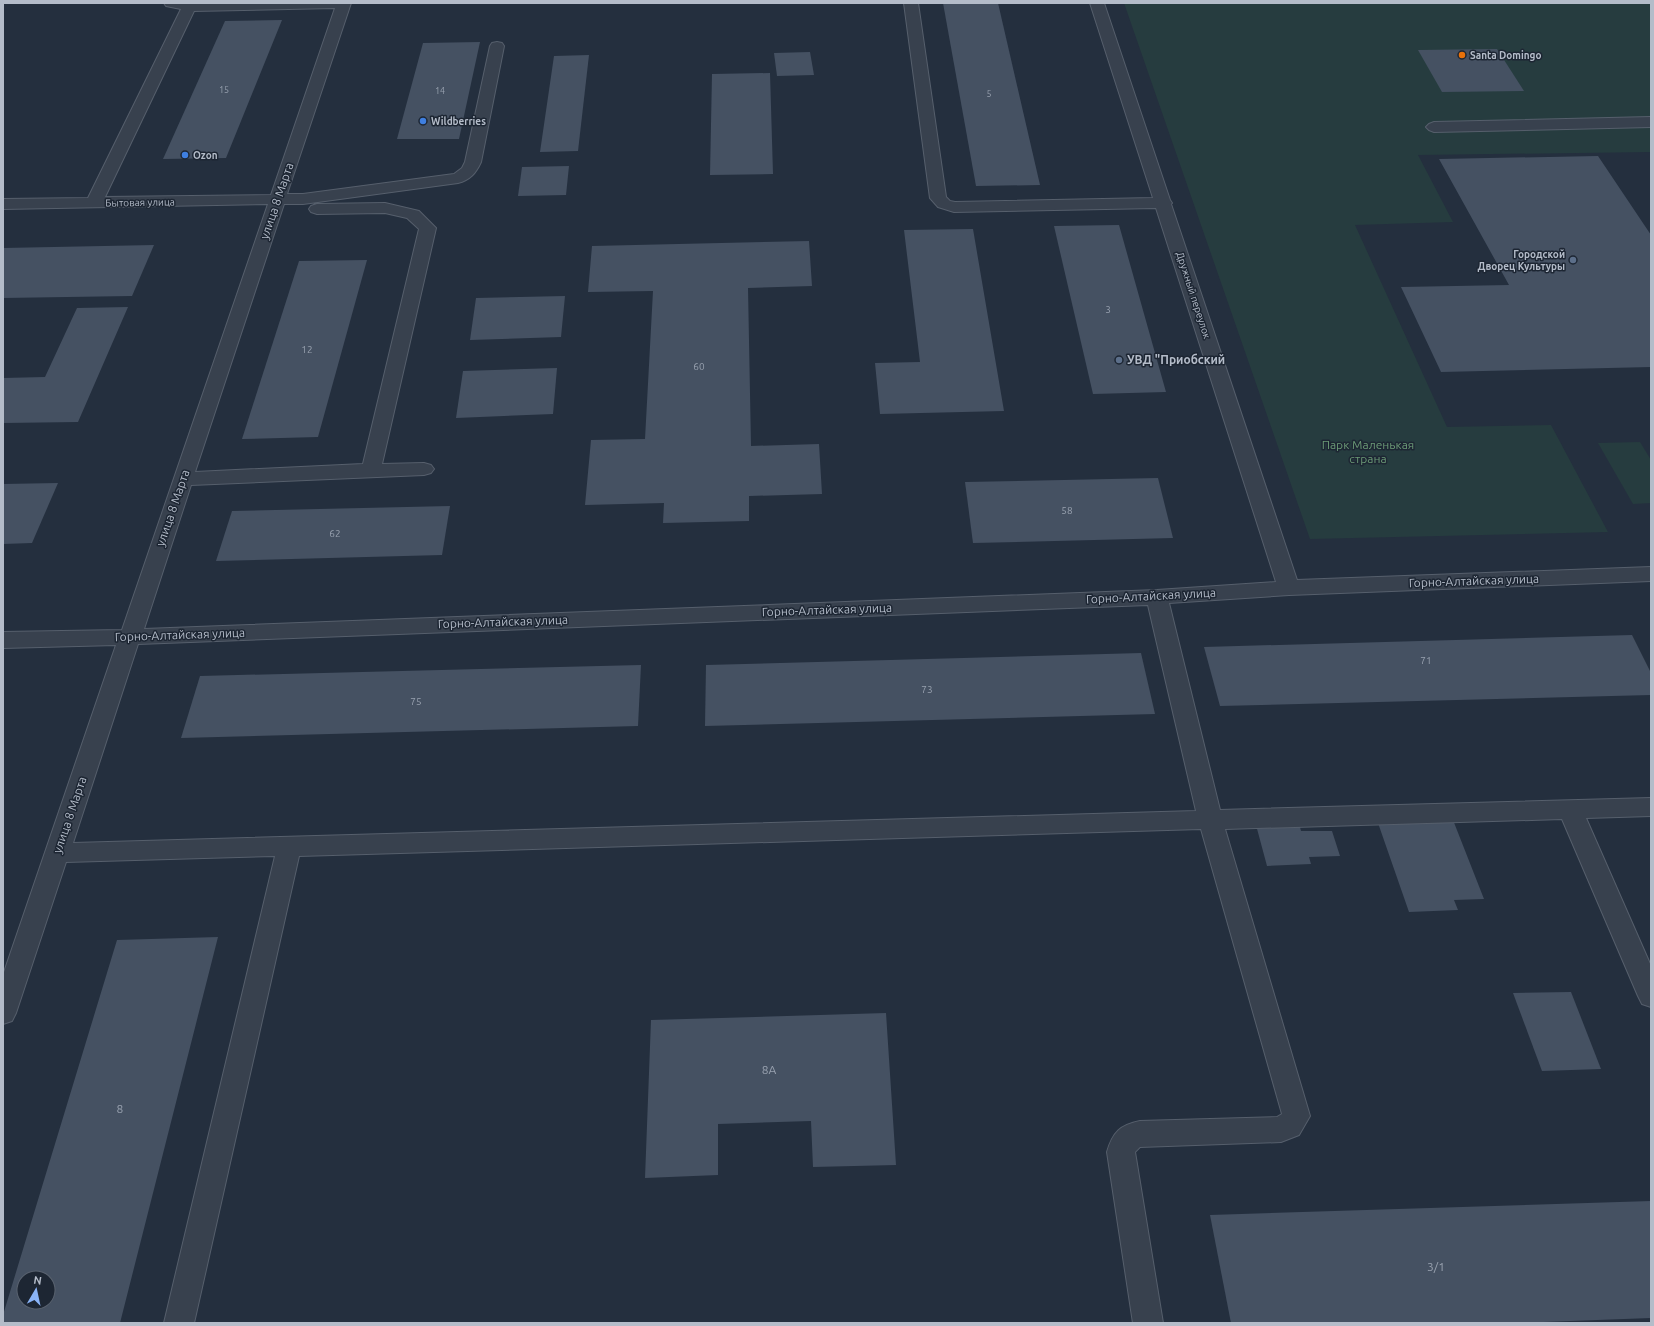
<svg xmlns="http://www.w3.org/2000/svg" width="1654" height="1326" viewBox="0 0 1654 1326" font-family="Ubuntu,sans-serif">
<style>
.green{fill:#263c3f}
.building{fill:#455162;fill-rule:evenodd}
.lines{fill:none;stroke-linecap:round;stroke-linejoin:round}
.minor-casing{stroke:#565f6c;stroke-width:2}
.minor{fill:#38414e;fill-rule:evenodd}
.food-dot{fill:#e8710a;stroke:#1d2633;stroke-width:1.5}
.shop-dot{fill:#3f7fe0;stroke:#1d2633;stroke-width:1.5}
.service-dot{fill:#5c6f8a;stroke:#1d2633;stroke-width:1.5}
.labels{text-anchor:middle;stroke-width:3;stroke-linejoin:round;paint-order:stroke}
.far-number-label{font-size:9px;fill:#98a1af}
.far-poi-label{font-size:10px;font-weight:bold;fill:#b4bcc9;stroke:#1d2633;text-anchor:start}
.far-street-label{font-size:10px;fill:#b4bcc9;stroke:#1d2633}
.number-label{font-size:10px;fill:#98a1af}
.street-label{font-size:12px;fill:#b4bcc9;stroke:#1d2633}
.poi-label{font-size:12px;font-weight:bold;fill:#b4bcc9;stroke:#1d2633;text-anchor:start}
.park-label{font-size:12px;fill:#6b9a76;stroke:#1d2633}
.near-number-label{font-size:12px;fill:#98a1af}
</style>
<rect width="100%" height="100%" fill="#242f3e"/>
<g class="green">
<polygon points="1124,3 1651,3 1651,152 1418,155 1453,222 1355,225 1447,427 1551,425 1608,532 1310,539"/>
<polygon points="1640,442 1651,460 1651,503 1633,504 1598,443"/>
</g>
<g class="building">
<polygon points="943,3 998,3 1040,185 976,186"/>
<polygon points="282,20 226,158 163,159 225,21"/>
<polygon points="480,42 459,139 397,139 423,43"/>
<polygon points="1497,49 1524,91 1442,92 1418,50"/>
<polygon points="810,52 814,75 777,76 774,53"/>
<polygon points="589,55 578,151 540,152 554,56"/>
<polygon points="770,73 773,174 710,175 712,74"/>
<polygon points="1598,156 1651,235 1651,367 1441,372 1401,287 1509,285 1439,159"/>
<polygon points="569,166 566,195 518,196 522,167"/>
<polygon points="1119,225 1166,392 1093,394 1054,226"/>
<polygon points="973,229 1004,411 880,414 875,363 920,362 904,230"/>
<polygon points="809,241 812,286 748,288 751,446 819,444 822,494 749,496 749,521 663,523 664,503 585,505 591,440 645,439 653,291 588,292 592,246"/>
<polygon points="154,245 132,296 3,298 3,248"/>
<polygon points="367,260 318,437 242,439 299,261"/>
<polygon points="565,296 561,337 470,340 476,298"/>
<polygon points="128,307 78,422 3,423 3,378 45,377 77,308"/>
<polygon points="557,368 553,414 456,418 463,371"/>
<polygon points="1158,478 1173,538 973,543 965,482"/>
<polygon points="58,483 32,543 3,544 3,484"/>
<polygon points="450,506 442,555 216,561 232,511"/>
<polygon points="1632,635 1651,673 1651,695 1220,706 1204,647"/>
<polygon points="1141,653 1155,714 705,726 706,665"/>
<polygon points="641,665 638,726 181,738 200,676"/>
<polygon points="1453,820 1484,899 1454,900 1458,910 1409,912 1378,823"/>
<polygon points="1299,823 1301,831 1332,831 1340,856 1309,857 1311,864 1267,866 1256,825"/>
<path d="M218,937l-98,386h-117v-8l114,-375zM24,1278h24v24h-24z"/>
<polygon points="1571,992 1601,1069 1542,1071 1513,993"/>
<polygon points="886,1013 896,1165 813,1167 811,1121 718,1124 718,1175 645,1178 651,1020"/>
<polygon points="1651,1201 1651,1318 1516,1323 1231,1323 1210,1215"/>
</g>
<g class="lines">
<defs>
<g id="minor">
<path d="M164,3h187l-64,191h16l151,-20 8,-6 3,-6 25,-116 2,-3 5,-1 5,1 2,3 -23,116c-5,11 -11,18 -23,21l-155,21h-19l-89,268 168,-8 56,-235 -12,-11 -22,-5 -68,1 -6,-2 -2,-3 2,-3 6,-2 68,-1 34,8 17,17 -54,236 42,-1 7,2 3,4 -3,4 -7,2 -233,10 -47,144 1013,-39 119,-8 -120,-374 -202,4 -16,-5 -8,-9 -26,-195h14l28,194 4,4 5,1 198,-4 -63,-195h14l66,197 2,3 -1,1 126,376 354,-13v14l-362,14 -120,8 51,207 431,-12v18l-65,2 65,148v41l-9,-3 -4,-8 -76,-177 -337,10 85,287 -11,19 -18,7 -141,5 -5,5 28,171h-30l-26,-171c6,-20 13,-27 33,-31l137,-4 5,-3 -81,-285 -902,27 -105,467h-30l111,-467 -209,6 -50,151 -4,8 -9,3v-49l113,-330 -113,3v-16l119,-2 146,-426 -265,5v-10l85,-1 93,-189 -15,-3zM335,8l-64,187 -166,2 89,-186zM1148,605l48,206 -1123,32 65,-199z"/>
<polygon points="1651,117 1651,127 1434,132 1429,130 1426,127 1429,124 1434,122"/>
</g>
</defs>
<use href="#minor" class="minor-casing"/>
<use href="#minor" class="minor"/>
</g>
<circle class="food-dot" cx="1462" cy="55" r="4"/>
<g class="shop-dot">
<circle cx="423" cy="121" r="4"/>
<circle cx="185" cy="155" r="4"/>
</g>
<g class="service-dot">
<circle cx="1573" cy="260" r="4"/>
<circle cx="1119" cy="360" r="4"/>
</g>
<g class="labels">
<g class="far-number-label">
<text x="224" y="93">15</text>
<text x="440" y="94">14</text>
<text x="989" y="97">5</text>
</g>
<g class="far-poi-label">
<text x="1470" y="59">Santa Domingo</text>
<text x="431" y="125">Wildberries</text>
<text x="193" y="159">Ozon</text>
<text x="1565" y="258" text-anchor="end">Городской<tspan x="1565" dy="12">Дворец Культуры</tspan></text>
</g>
<g class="far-street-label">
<text transform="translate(140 202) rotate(-1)" y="4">Бытовая улица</text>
<text transform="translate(1194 295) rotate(72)" y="4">Дружный переулок</text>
</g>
<g class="number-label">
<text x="1108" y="313">3</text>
<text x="307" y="353">12</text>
<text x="699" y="370">60</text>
<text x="1067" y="514">58</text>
<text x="335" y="537">62</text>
<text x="1426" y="664">71</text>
<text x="927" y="693">73</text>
<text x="416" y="705">75</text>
</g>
<g class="street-label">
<text transform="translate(277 201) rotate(-71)" y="4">улица 8 Марта</text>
<text transform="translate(173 508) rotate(-71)" y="4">улица 8 Марта</text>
<text transform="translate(1474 581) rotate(-2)" y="4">Горно-Алтайская улица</text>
<text transform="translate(1151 596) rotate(-3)" y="4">Горно-Алтайская улица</text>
<text transform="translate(827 610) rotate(-2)" y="4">Горно-Алтайская улица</text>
<text transform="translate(503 622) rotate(-2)" y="4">Горно-Алтайская улица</text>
<text transform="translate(180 635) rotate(-2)" y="4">Горно-Алтайская улица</text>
<text transform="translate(70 815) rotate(-71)" y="4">улица 8 Марта</text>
</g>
<g class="poi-label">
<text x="1127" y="364">УВД "Приобский</text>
</g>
<g class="park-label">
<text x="1368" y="449">Парк Маленькая<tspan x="1368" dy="14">страна</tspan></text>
</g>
<g class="near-number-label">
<text x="769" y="1074">8А</text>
<text x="120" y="1113">8</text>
<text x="1436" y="1271">3/1</text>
</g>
</g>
<rect width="1654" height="1326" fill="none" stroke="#b4bcc9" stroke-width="8"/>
<g transform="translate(36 1290) rotate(9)"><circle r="19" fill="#1d2633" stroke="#59626f"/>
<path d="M0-3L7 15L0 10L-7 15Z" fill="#8ab4f8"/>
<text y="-6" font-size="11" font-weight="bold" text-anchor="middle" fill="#b4bcc9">N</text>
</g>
</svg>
